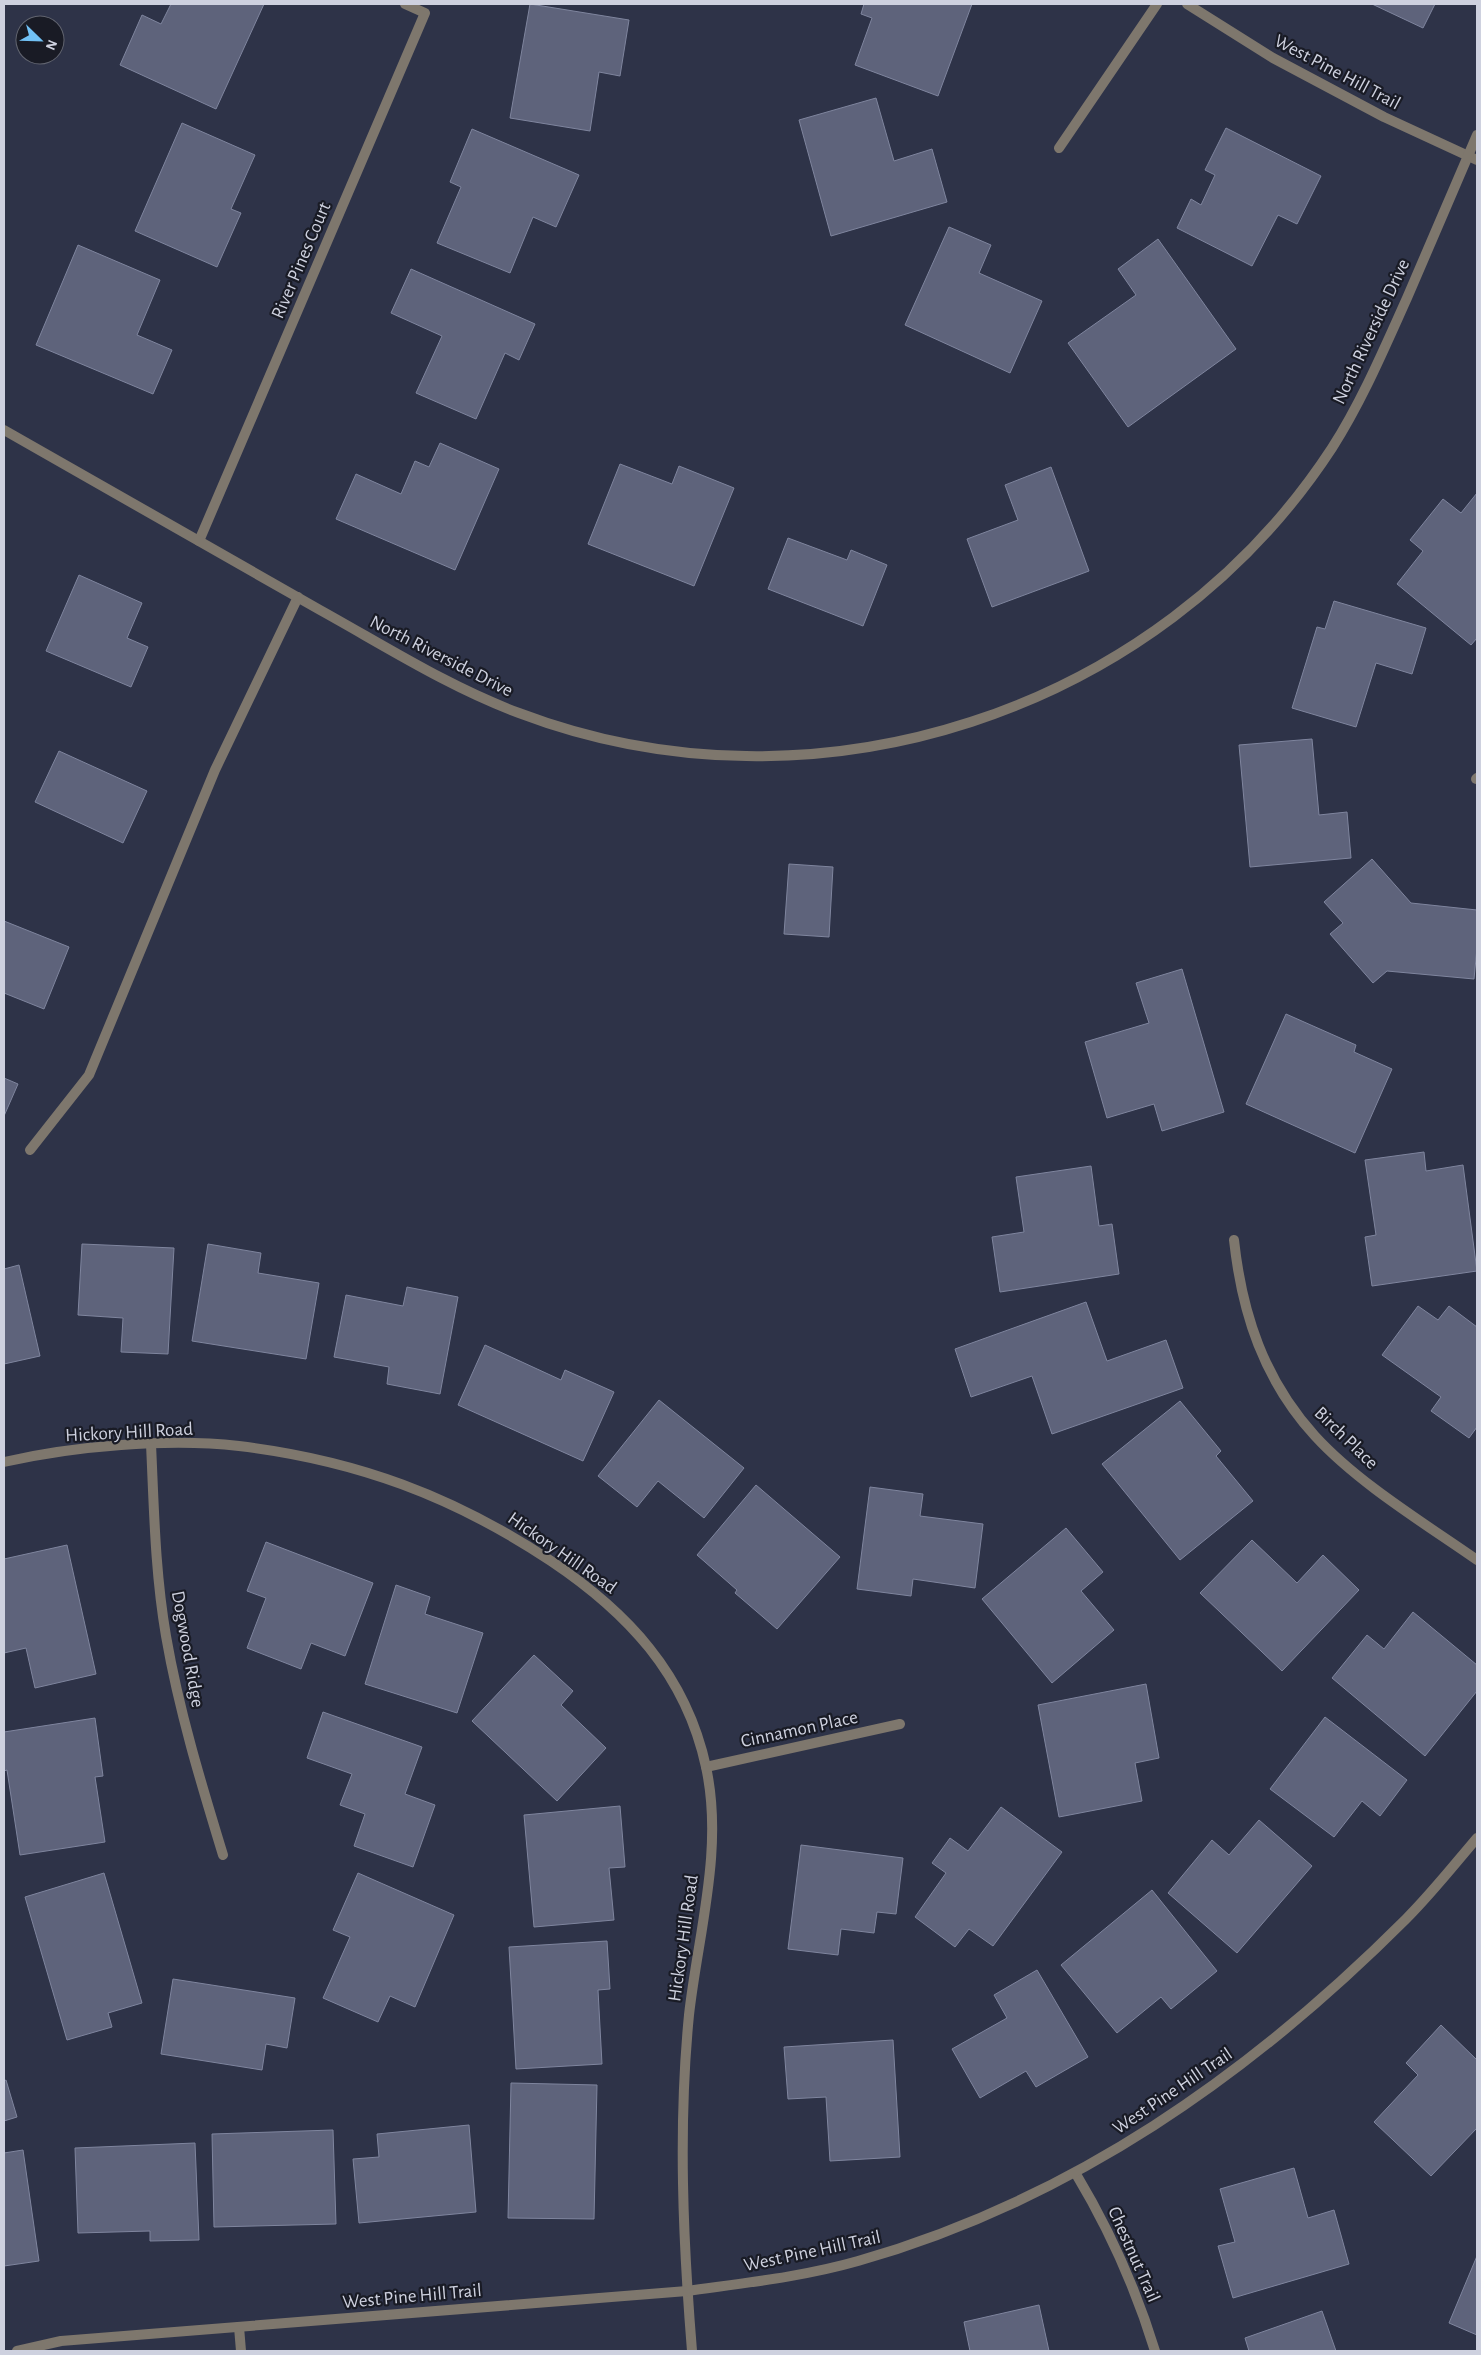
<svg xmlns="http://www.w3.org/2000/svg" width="1481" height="2355" viewBox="0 0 1481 2355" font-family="'Alegreya Sans',sans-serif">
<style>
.building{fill:#5e637b;stroke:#7f859e}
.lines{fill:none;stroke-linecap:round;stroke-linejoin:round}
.service{stroke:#7e776d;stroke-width:10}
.minor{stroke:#7e776d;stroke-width:10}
.tertiary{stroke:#7e776d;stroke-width:10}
.labels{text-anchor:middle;stroke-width:4.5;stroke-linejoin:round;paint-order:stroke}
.street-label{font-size:19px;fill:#ced1df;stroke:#191b25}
</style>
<rect width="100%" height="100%" fill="#2e3348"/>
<g class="building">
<polygon points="171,4 264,4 216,109 120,65 142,15 161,24"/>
<polygon points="530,4 629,20 620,76 599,72 590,131 510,118"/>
<polygon points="864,4 972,4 938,96 855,65 872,18 861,14"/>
<polygon points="1372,4 1435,4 1423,28"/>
<polygon points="876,98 894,161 932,149 947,202 831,236 799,120"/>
<polygon points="182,123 255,155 231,209 241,213 217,267 135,231"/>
<polygon points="1226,128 1321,176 1297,224 1278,215 1252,266 1177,228 1191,199 1201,205 1215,175 1205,170"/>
<polygon points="472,129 579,175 556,227 533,217 510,273 437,243 461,187 450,182"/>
<polygon points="949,227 991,245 979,273 1042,301 1010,373 905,325"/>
<polygon points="1158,239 1236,349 1128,427 1068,343 1136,295 1118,269"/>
<polygon points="78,245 160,280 137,335 172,350 153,394 36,345"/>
<polygon points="411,269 535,324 519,360 505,353 476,419 416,393 442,336 391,313"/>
<polygon points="440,443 499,469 455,570 336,519 356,474 401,494 415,461 429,467"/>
<polygon points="620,464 672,484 679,466 734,488 694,586 588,544"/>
<polygon points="1051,467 1089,571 992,607 967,539 1018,520 1005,485"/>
<polygon points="1477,493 1477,638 1471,645 1397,584 1423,551 1410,540 1443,499 1461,513"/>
<polygon points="788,538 847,560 851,550 887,565 863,626 768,589"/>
<polygon points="79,575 142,603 127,638 148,647 131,687 46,651"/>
<polygon points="1334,601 1426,628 1412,674 1376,663 1356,727 1292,708 1317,627 1325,629"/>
<polygon points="1312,739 1319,815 1347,812 1351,858 1250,867 1239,745"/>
<polygon points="59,751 147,791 123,843 35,802"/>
<polygon points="1372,859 1411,903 1477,910 1477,948 1474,979 1387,971 1373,983 1330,934 1343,923 1324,902"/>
<polygon points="789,864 833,867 829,937 784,934"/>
<polygon points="4,921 69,947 44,1009 4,993"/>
<polygon points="1182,969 1224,1112 1162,1131 1154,1104 1107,1118 1085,1042 1149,1023 1136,983"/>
<polygon points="1286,1014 1356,1045 1354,1052 1392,1069 1355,1153 1246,1104"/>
<polygon points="4,1078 18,1084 4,1116"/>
<polygon points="1424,1152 1426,1171 1463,1165 1477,1271 1372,1286 1365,1237 1376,1235 1365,1160"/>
<polygon points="1091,1166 1099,1226 1112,1224 1119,1274 1000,1292 992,1237 1024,1232 1016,1177"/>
<polygon points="82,1244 174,1248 168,1354 121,1352 123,1318 78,1315"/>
<polygon points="208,1244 261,1253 258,1273 319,1283 306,1359 192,1341"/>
<polygon points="19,1265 40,1356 4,1364 4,1269"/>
<polygon points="407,1287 458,1297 440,1394 387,1384 389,1367 334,1357 346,1295 403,1306"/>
<polygon points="1086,1302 1107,1361 1166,1340 1183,1388 1052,1434 1032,1376 971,1397 955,1349"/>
<polygon points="1418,1306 1438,1320 1449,1306 1477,1327 1477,1427 1469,1438 1431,1411 1441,1397 1382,1355"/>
<polygon points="485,1345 561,1380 565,1370 614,1392 583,1461 458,1405"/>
<polygon points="659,1400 744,1468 704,1518 658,1481 637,1507 598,1476"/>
<polygon points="1180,1401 1221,1451 1216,1456 1253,1501 1180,1560 1102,1464"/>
<polygon points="756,1485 840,1557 777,1629 735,1593 737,1590 697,1555"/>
<polygon points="870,1487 923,1494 920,1516 983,1524 975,1588 913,1579 911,1596 857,1589"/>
<polygon points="1066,1528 1103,1572 1081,1591 1114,1630 1052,1683 982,1599"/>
<polygon points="1252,1540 1297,1583 1323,1555 1359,1590 1282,1671 1200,1593"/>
<polygon points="266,1542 373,1583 345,1656 311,1643 301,1669 247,1648 266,1598 247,1591"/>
<polygon points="67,1545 96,1674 35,1688 26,1648 4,1653 4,1559"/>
<polygon points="396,1585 430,1597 425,1614 483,1633 457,1713 365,1684"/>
<polygon points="1413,1612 1477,1665 1477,1691 1425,1756 1332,1678 1367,1635 1384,1649"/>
<polygon points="534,1655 573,1691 561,1705 606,1748 557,1801 472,1721"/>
<polygon points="1146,1684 1159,1758 1135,1763 1142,1801 1059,1817 1038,1705"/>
<polygon points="323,1712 422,1747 405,1794 435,1805 413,1867 354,1846 365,1814 340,1805 352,1774 307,1758"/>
<polygon points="1325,1717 1407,1780 1380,1816 1362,1801 1334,1837 1270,1789"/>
<polygon points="95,1718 103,1776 95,1777 105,1842 20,1855 7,1770 4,1771 4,1732"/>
<polygon points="620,1806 625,1867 609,1868 614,1920 534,1927 524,1815"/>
<polygon points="1001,1807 1062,1852 993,1946 969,1929 955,1947 915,1917 946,1873 932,1863 950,1838 968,1851"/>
<polygon points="1259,1820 1312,1866 1237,1953 1168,1893 1212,1840 1229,1855"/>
<polygon points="801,1845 903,1858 896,1914 877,1912 874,1933 841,1929 838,1955 788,1949"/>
<polygon points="104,1873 142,2003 108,2013 112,2027 67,2040 25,1897"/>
<polygon points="358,1873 454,1915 415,2007 390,1996 378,2022 323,1998 350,1937 333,1930"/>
<polygon points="1152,1890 1217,1971 1171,2009 1161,1997 1117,2033 1061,1965"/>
<polygon points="607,1941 610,1989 598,1990 602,2064 516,2069 509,1947"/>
<polygon points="1037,1970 1088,2057 1036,2087 1026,2071 980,2098 952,2049 1007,2018 994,1995"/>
<polygon points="173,1979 295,1998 287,2048 266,2044 262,2070 161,2054"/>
<polygon points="1441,2025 1477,2060 1477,2128 1431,2176 1374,2122 1418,2075 1406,2063"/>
<polygon points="893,2040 900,2157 830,2161 826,2097 788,2099 784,2047"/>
<polygon points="6,2080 17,2117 4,2121 4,2081"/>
<polygon points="511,2083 597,2085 594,2219 508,2218"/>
<polygon points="469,2125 476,2212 359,2223 353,2159 379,2157 377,2134"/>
<polygon points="333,2130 336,2224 214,2227 212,2134"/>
<polygon points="195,2143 199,2240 150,2241 150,2231 78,2233 75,2148"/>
<polygon points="23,2150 39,2261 4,2266 4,2153"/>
<polygon points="1294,2168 1308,2218 1334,2210 1349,2264 1233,2298 1218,2246 1235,2242 1220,2189"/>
<polygon points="1477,2256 1477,2335 1449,2323"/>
<polygon points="1039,2305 1049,2351 970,2351 964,2322"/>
<polygon points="1322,2311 1336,2351 1249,2351 1245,2338"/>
</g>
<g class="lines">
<polyline class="service" points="30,1150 89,1075 215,770 298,597"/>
<g class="minor">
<polyline points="1187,4 1273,58 1384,117 1477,160"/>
<polyline points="1059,148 1157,4"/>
<polyline points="199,541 425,13 405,4"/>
<polyline points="1476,779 1477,778"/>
<path d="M1234,1240c8,74 30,140 81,196 43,47 109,87 162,124"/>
<path d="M151,1444c3,64 4,128 15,192 13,75 35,147 57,219"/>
<path d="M4,1462c70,-16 164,-24 235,-16 117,14 214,50 312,115 76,51 135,113 155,206 18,82 -8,167 -17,248 -11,112 -6,225 3,336"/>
<polyline points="706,1767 900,1724"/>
<path d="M1076,2174c33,55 60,115 79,177"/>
<polyline points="239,2327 241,2351"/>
<path d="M17,2351l44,-10 626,-50c57,-8 115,-14 171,-30 214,-61 392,-186 548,-342 25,-25 48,-54 71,-81"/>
</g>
<path class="tertiary" d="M4,430c105,60 210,120 316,180 65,36 129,77 199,103 295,112 640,0 813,-265 30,-47 52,-99 75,-150 23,-54 47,-109 70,-163"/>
</g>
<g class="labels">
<g class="street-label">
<text transform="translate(1338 71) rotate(28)" y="7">West Pine Hill Trail</text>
<text transform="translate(300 260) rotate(-67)" y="7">River Pines Court</text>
<text transform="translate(1370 331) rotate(-65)" y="7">North Riverside Drive</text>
<text transform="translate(442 655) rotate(27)" y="7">North Riverside Drive</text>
<text transform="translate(129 1431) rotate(-3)" y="7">Hickory Hill Road</text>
<text transform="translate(1347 1437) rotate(44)" y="7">Birch Place</text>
<text transform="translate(563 1552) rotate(35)" y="7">Hickory Hill Road</text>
<text transform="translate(189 1649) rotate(80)" y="7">Dogwood Ridge</text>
<text transform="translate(799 1728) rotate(-12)" y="7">Cinnamon Place</text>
<text transform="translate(682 1938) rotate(-82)" y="7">Hickory Hill Road</text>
<text transform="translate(1172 2090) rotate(-34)" y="7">West Pine Hill Trail</text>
<text transform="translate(812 2250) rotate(-12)" y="7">West Pine Hill Trail</text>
<text transform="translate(1135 2254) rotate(66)" y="7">Chestnut Trail</text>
<text transform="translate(412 2295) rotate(-5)" y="7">West Pine Hill Trail</text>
</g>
</g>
<rect width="1481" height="2355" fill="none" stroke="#ced1df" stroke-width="10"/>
<g transform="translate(40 40) rotate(113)"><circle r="24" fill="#191b25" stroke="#61646f"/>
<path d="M0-4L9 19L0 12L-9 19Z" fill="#71c1f5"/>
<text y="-8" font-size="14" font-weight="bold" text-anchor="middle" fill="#ced1df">N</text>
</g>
</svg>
